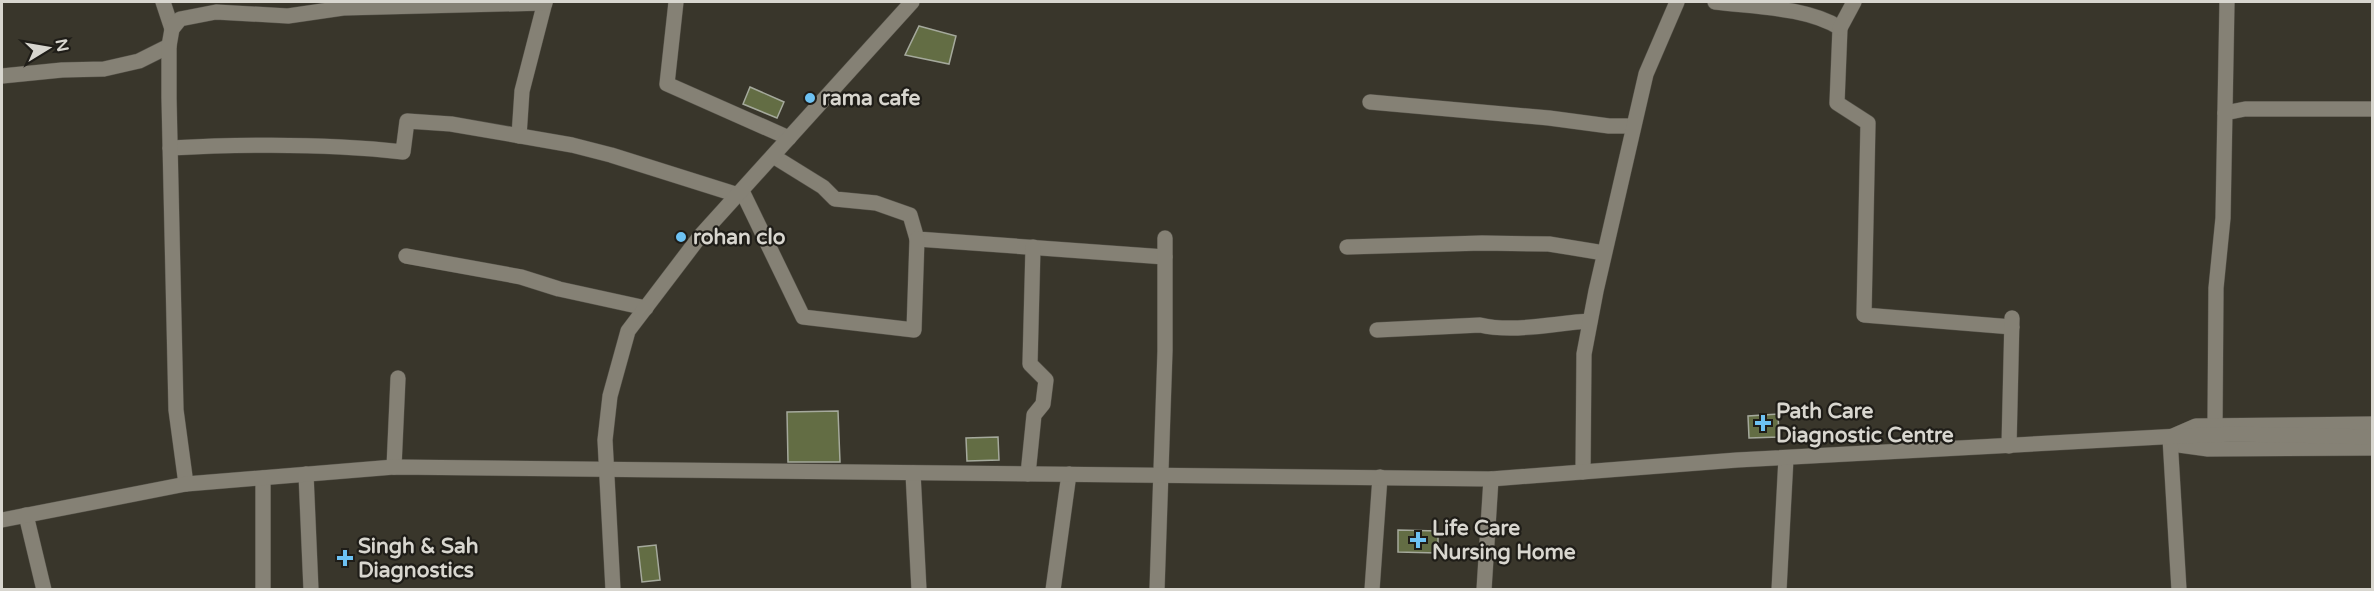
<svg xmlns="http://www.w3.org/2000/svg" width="2374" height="591" viewBox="0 0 2374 591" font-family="'Varela Round',sans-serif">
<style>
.building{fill:#636d44;stroke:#a5a99c;stroke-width:1.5}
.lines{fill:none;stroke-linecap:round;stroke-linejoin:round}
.minor-casing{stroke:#545148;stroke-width:16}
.secondary-casing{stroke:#545148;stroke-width:16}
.minor{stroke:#858175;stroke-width:15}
.secondary{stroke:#858175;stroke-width:15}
.poi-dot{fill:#6dc2f3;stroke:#1f1d18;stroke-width:2}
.labels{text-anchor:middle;stroke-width:4.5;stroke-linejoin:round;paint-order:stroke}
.poi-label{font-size:21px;font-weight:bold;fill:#d8d6cf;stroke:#1f1d18;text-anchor:start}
</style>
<rect width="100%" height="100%" fill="#39362b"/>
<g class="building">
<polygon points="919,26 956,36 949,64 905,55"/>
<polygon points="750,87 784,102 777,118 743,104"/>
<polygon points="838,411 840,462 788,462 787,412"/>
<polygon points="1778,414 1779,437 1749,438 1748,416"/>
<polygon points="998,437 999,460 967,461 966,438"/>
<polygon points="1398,530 1438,531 1438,553 1398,552"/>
<polygon points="656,545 660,580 642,582 638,547"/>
</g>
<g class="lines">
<defs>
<g id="minor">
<polyline points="163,2 172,29"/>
<polyline points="676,2 667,84 789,138"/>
<path d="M1715,2c39,5 92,5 125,26l-3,75 31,20 -4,192 148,12"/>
<polyline points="1840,28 1854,2"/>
<polyline points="2,76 62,70 104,69 139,61 169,46"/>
<polyline points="1370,102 1549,118 1609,126 1633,126"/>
<polyline points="2225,113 2245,109 2372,109"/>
<polyline points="519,136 522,91 545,2"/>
<path d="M170,148c77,-4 156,-5 233,4l4,-31 44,3 121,21 39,10 127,40"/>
<polyline points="773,156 823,187 835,199 876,203 910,215 917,239 1165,257"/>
<polyline points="742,191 803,317 914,330 917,239"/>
<polyline points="1347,247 1482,243 1549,244 1604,253"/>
<polyline points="406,256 521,277 559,289 646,308"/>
<path d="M1377,330l103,-5c34,8 75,-2 110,-4"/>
<polyline points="2215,425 2216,288 2223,218 2227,2"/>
<polyline points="2173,436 2196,426 2372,424"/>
<polyline points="2170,438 2179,445 2208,449 2372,448"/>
<polyline points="2170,438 2179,590"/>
<polyline points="2009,446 2012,318"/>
<polyline points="394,467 398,378"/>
<polyline points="1583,472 1584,354 1596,291 1646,74 1677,2"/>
<polyline points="913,473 919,590"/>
<polyline points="306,474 311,590"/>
<polyline points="1028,474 1034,415 1043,404 1046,380 1030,364 1033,247"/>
<polyline points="186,484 176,410 169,98 169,46 172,29 180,19 216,12 288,16 343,8 545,3"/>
<polyline points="26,515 44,590"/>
<polyline points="263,590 263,478"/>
<polyline points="1053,590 1069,474"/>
<polyline points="1157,590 1165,351 1165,238"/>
<polyline points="1372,590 1380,477"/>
<polyline points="1484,590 1491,479"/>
<polyline points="1779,590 1786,458"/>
</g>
<g id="secondary">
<polyline points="2,520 186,484 394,467 1491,479 1737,460 2180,436 2237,434 2372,437"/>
<polyline points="613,590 605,440 610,396 628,331 701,235 912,2"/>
</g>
</defs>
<use href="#minor" class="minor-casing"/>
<use href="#secondary" class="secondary-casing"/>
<use href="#minor" class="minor"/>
<use href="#secondary" class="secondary"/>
</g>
<g class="poi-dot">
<circle cx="810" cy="98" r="6"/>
<circle cx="681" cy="237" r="6"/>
<path d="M1760 414h6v6h6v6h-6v6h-6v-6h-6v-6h6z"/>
<path d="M1415 531h6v6h6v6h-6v6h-6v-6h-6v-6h6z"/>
<path d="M342 549h6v6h6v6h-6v6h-6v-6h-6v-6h6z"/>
</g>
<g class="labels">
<g class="poi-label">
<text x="822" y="105">rama cafe</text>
<text x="693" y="244">rohan clo</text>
<text x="1776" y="418">Path Care<tspan x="1776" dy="24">Diagnostic Centre</tspan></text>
<text x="1432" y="535">Life Care<tspan x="1432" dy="24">Nursing Home</tspan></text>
<text x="358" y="553">Singh &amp; Sah<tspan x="358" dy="24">Diagnostics</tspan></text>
</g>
</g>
<rect width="2374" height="591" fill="none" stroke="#d8d6cf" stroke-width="6"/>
<g transform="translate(48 48) rotate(79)" stroke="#1f1d18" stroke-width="4.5" paint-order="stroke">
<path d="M0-4.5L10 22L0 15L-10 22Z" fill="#d8d6cf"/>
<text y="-9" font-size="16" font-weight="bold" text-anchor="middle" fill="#d8d6cf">N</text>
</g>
</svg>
